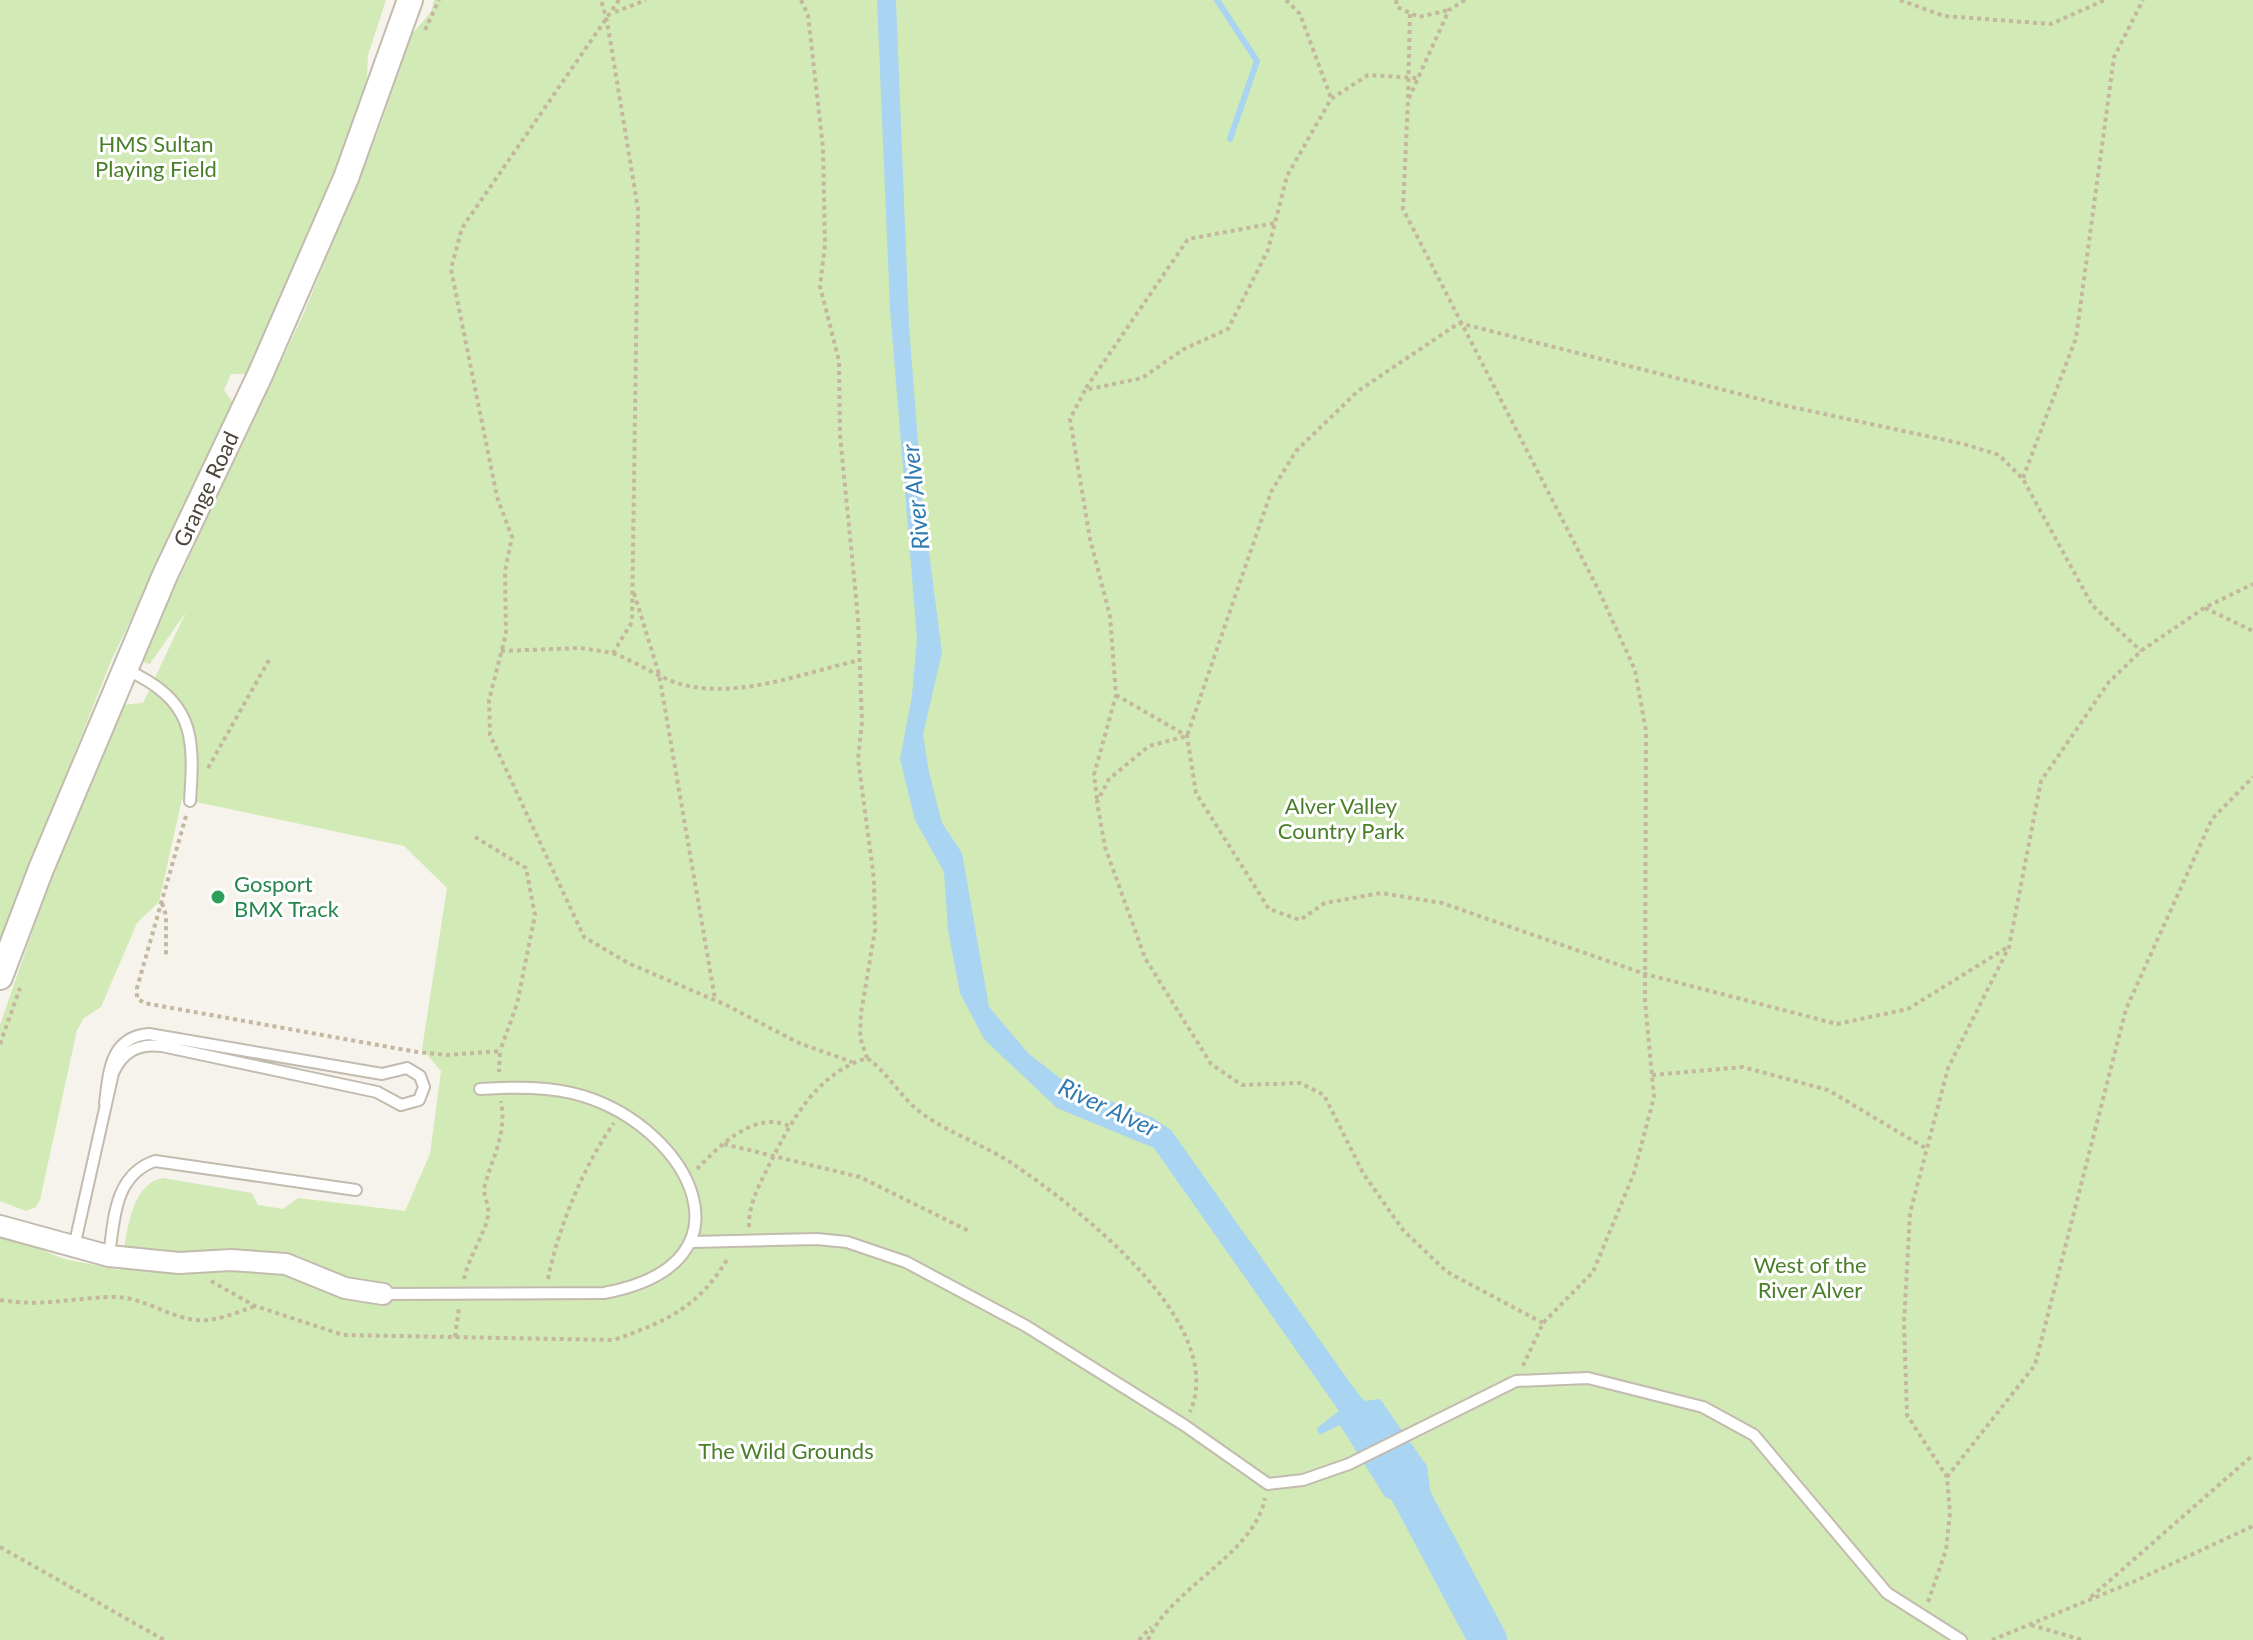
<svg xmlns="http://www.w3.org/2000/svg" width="2253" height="1640" viewBox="0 0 2253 1640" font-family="Lato,sans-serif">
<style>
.green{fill:#d2eab5}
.water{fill:#a9d4f2}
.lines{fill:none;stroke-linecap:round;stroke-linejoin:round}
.stream{stroke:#a9d4f2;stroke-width:6}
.river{stroke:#a9d4f2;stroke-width:38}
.service-casing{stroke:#c2bbae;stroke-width:14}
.minor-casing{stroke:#c2bbae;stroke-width:24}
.tertiary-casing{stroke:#c2bbae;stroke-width:28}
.path{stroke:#c4b79f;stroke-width:4;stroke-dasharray:4 4;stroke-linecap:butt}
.service{stroke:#fff;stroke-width:10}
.minor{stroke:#fff;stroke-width:20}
.tertiary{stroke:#fff;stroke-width:24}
.leisure-dot{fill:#2e9e5b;stroke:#fff;stroke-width:3}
.labels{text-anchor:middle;stroke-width:6;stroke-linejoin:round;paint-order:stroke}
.park-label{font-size:22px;fill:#4a7f2a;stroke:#fff}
.street-label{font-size:22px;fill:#4b4439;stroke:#fff}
.leisure-label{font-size:22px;fill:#27864d;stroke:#fff;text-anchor:start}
.water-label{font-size:24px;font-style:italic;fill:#2e7ab2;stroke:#fff}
</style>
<rect width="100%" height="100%" fill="#f6f3ec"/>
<g class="green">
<polygon points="0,0 386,0 368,55 366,95 351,138 249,374 231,374 224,390 234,404 111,661 0,942"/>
<path d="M434,0h1819v1640h-2253v-407l64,26 56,11c7,-29 8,-86 43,-92l89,15 6,12 25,4 15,-11 107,13 25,-57 11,-83 -19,-22 25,-161 -43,-42 -222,-47 -23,103 -22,21 -36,84 -17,11 -7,12 -37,170 -4,7 -10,4 -26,-10v-176l47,-136 72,-184 24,-2 43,-91 -36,52 -10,-3 163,-346 75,-183 34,-98 19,-22z"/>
</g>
<polygon class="water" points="877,0 896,0 909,326 923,507 942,652 923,735 929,772 942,823 962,853 989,1007 1028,1053 1066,1083 1153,1118 1171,1130 1351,1384 1364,1401 1380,1399 1427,1466 1433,1513 1419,1527 1399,1503 1385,1497 1340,1425 1319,1435 1317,1428 1339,1411 1154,1148 1057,1108 984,1039 960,993 948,930 944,872 915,820 900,759 912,696 917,638 890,309"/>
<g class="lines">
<polyline class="stream" points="1217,0 1257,61 1230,139"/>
<polyline class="river" points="1401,1477 1488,1640"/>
<defs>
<g id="service">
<path d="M125,669c68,31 70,64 65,132"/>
<polyline points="692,1242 817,1239 847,1242 906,1262 1026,1326 1184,1425 1268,1484 1303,1480 1349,1464 1516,1381 1588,1378 1703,1407 1754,1435 1887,1593 1961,1640"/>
<path d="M74,1247l39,-174c10,-22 26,-30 49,-27l215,46 24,13 18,-5 5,-13 -4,-11 -13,-8 -25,6 -233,-40c-39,3 -40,38 -44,69"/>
<path d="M109,1256c5,-36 5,-81 46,-95l201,29"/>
<path d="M383,1294l221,-1c157,-29 86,-164 -21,-197 -33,-10 -69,-9 -103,-7"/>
</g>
<polyline id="minor" points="0,1226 109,1256 179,1263 231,1260 286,1264 345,1288 383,1294"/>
<polyline id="tertiary" points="0,977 41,869 165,575 260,375 346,178 410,0"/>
</defs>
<use href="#service" class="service-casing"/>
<use href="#minor" class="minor-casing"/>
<use href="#tertiary" class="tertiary-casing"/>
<g class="path">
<polyline points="619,0 462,228 451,269 497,497 512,537 505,571 506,634 489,700 490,735 584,937 628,963 726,1005 799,1043 852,1062"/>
<polyline points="801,0 808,15 823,148 825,245 820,286 839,361 840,435 858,618 862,722 858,759 874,879 875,930 861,1013 860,1037 867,1058"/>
<polyline points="1286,0 1300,14 1331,98"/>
<polyline points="1396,0 1397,7 1419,17 1449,10"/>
<polyline points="1465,0 1449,10 1408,100 1403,209 1599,591 1635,670 1646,731 1645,1001 1654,1097 1634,1173 1593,1272 1543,1323 1522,1368"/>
<polyline points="1900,0 1944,16 2051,24 2105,0"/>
<polyline points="615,12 646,0"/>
<polyline points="425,30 439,0"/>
<polyline points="1408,98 1410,13"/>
<polyline points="1086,388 1188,239 1275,223"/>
<polyline points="2023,478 2076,338 2114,57 2143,0"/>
<polyline points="634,593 659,674 715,999"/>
<polyline points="2205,608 2253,631"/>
<polyline points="501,651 580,648 613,653 632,622 638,209 607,21 601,0"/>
<path d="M613,653c19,7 37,19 56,27 58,24 133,-7 191,-20"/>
<polyline points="1116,695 1187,736 1196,793 1269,909 1300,920 1325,903 1381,893 1442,903 1645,974 1837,1024 1908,1009 2008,947"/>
<polyline points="208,768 269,660"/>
<polyline points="1097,799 1094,775 1116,695 1110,616 1090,539 1070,419 1085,390 1142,378 1184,349 1228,329 1268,250 1287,176 1331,99 1368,75 1418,78"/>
<polyline points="186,816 137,988 137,998 144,1003 417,1052 447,1055 500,1051 499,1072"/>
<polyline points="475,837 526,868 535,915 517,1004 500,1051"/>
<polyline points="162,903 166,915 166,955"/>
<polyline points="0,1044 20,988"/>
<polyline points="1652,1075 1743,1067 1828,1090 1927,1149"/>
<polyline points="724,1144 860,1177 971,1232"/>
<path d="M697,1169c22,-23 58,-59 92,-43"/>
<path d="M749,1227c-1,-22 10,-41 19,-60 23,-45 47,-93 99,-109 23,16 35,43 60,59 27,18 59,29 86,47 63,43 216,158 177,248"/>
<path d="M464,1279c4,-21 22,-47 24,-64 2,-10 -6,-20 -3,-30 8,-30 22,-51 16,-84"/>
<path d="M548,1279c10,-51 36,-114 66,-156"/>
<path d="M211,1281l44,25 88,29 271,5c53,-19 85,-33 114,-82"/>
<path d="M0,1300c45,7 69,-2 111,-3 32,-1 54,19 84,23 20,2 41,-7 60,-14"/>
<polyline points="1543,1323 1447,1272 1403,1230 1363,1173 1324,1095 1300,1083 1242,1085 1211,1064 1145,958 1105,847 1097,802 1109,779 1149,746 1187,736 1271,492 1296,451 1358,391 1459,323 1787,406 1964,444 1999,455 2023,479 2092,605 2141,651"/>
<polyline points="455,1337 459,1307"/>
<polyline points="1947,1477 2035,1365 2126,1009 2212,819 2253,777"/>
<polyline points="0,1547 164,1640"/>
<polyline points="2091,1597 2253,1455"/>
<polyline points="1928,1602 1946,1550 1950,1513 1947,1477 1907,1415 1904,1323 1910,1213 1948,1068 2009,947 2041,781 2109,682 2141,651 2204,608 2253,584"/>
<polyline points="2031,1625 2082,1640"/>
<polyline points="1139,1640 1151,1627"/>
<path d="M1148,1640c23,-53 106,-85 117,-142"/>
<polyline points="1992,1640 2135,1581 2253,1526"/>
</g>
<use href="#service" class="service"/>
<use href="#minor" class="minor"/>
<use href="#tertiary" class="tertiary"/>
</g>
<circle class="leisure-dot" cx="218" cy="897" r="8"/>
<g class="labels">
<g class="park-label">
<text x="156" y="152">HMS Sultan<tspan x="156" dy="25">Playing Field</tspan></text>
<text x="1341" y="814">Alver Valley<tspan x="1341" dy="25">Country Park</tspan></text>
<text x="1810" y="1273">West of the<tspan x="1810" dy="25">River Alver</tspan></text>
<text x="786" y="1459">The Wild Grounds</text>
</g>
<g class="street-label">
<text transform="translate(206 489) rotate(-65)" y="8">Grange Road</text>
</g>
<g class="leisure-label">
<text x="234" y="892">Gosport<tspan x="234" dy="25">BMX Track</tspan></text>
</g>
<g class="water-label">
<text transform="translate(916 497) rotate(-96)" y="8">River Alver</text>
<text transform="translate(1108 1108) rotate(25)" y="8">River Alver</text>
</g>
</g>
</svg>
